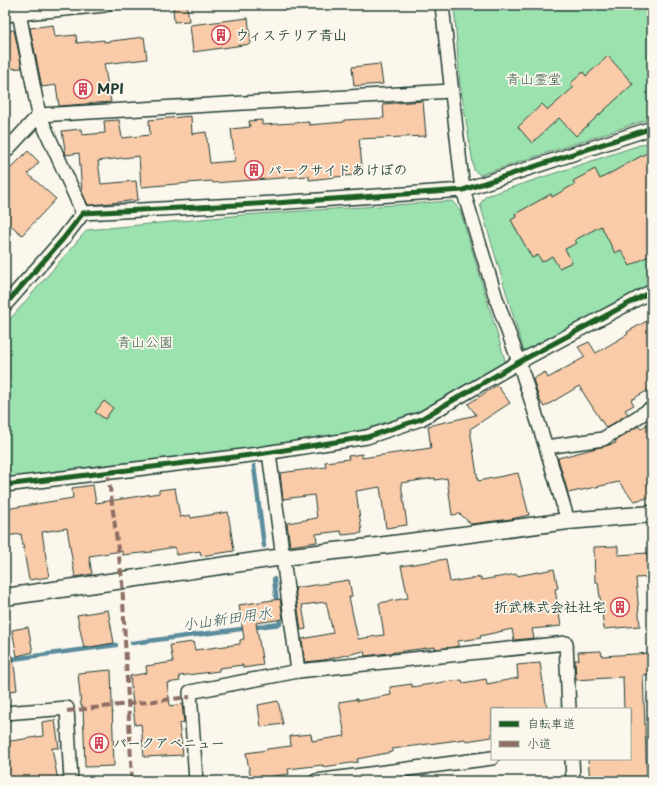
<svg xmlns="http://www.w3.org/2000/svg" width="657" height="786" viewBox="0 0 657 786" font-family="'Playpen Sans','Klee One',sans-serif">
<style>
.green{fill:#9ce2af;stroke:#5e9072}
.lines{fill:none;stroke-linecap:round;stroke-linejoin:round}
.stream{stroke:#5a8c9c;stroke-width:4.5}
.building{fill:#facba9;stroke:#1f3d34}
.minor-casing{stroke:#1f3d34;stroke-width:16}
.tertiary-casing{stroke:#1f3d34;stroke-width:19}
.minor{stroke:#fbf7ec;stroke-width:13}
.tertiary{stroke:#fbf7ec;stroke-width:16}
.quiet{stroke:#8d6e63;stroke-width:4;stroke-dasharray:8 4;stroke-linecap:butt}
.cycleway-casing{stroke:#fbf7ec;stroke-width:8}
.cycleway{stroke:#1b5e20;stroke-width:5}
.labels{text-anchor:middle;stroke-width:3.5;stroke-linejoin:round;paint-order:stroke}
.poi-label{font-size:14px;font-weight:bold;fill:#1f3d34;stroke:#fbf7ec;text-anchor:start}
.park-label{font-size:14px;fill:#385e4d;stroke:#fbf7ec}
.water-label{font-size:15px;font-style:italic;fill:#385e60;stroke:#fbf7ec}
</style>
<rect width="100%" height="100%" fill="#fbf7ec"/>
<filter id="ink" filterUnits="userSpaceOnUse"><feTurbulence type="fractalNoise" baseFrequency=".025" numOctaves="2"/><feDisplacementMap in="SourceGraphic" scale="8" xChannelSelector="R" yChannelSelector="G"/><feConvolveMatrix kernelMatrix="1 2 1 2 8 2 1 2 1" color-interpolation-filters="sRGB"/></filter>
<g filter="url(#ink)">
<g class="green">
<polygon points="454,5 652,5 652,118 480,175 474,170 460,84"/>
<polygon points="652,141 652,284 529,352 523,349 480,204 486,196"/>
<polygon points="452,201 460,210 505,360 498,369 420,411 351,434 261,448 106,465 5,479 5,325 87,230 243,215"/>
</g>
<g class="lines">
<g class="stream">
<polyline points="254,466 264,546"/>
<polyline points="274,579 277,604"/>
<polyline points="132,643 280,624 279,613"/>
<polyline points="5,660 116,645"/>
</g>
</g>
<g class="building">
<polygon points="187,6 189,21 174,22 173,7"/>
<polygon points="248,18 251,44 193,52 190,25"/>
<polygon points="53,25 55,37 76,35 77,43 104,40 104,42 144,37 147,59 104,64 111,102 59,106 56,85 42,87 30,28"/>
<polygon points="14,30 22,68 5,69 5,31"/>
<polygon points="608,56 633,84 576,136 559,118 532,143 518,127 542,104 548,110 574,87 570,84 583,72 586,76"/>
<polygon points="380,64 383,84 354,86 352,67"/>
<polygon points="423,101 426,136 359,139 363,174 309,180 309,176 213,183 212,181 141,187 139,156 98,161 101,184 136,181 138,200 92,205 88,205 82,192 79,153 66,155 62,131 81,129 82,135 105,133 104,121 119,120 122,138 150,135 149,120 191,116 192,134 206,132 210,163 235,161 231,129 250,127 249,121 262,120 262,125 309,122 309,125 344,122 344,120 384,118 383,104"/>
<polygon points="652,150 652,254 630,266 621,250 615,253 601,226 575,240 577,243 565,249 572,262 559,268 552,256 542,262 538,255 532,258 511,220 516,217 515,214 551,194 552,197 575,184 573,181 595,169 600,179"/>
<polygon points="28,151 39,162 28,174 56,199 22,235 5,220 5,174"/>
<polygon points="652,318 652,388 631,400 634,405 625,410 628,414 606,428 579,386 544,407 539,399 533,379 545,372 548,378 585,357 578,347 589,342 596,353 628,334 627,332"/>
<polygon points="497,385 510,403 470,429 478,481 518,473 529,515 511,519 471,524 460,514 452,515 447,478 435,480 435,478 401,483 407,525 386,528 380,487 356,491 362,533 342,535 341,531 316,534 317,542 290,546 287,523 317,518 314,495 283,499 280,473 326,467 325,462 349,459 348,456 362,454 362,458 431,448 428,426 476,415 468,404"/>
<polygon points="104,401 113,408 105,419 95,412"/>
<polygon points="652,420 652,497 634,501 619,482 568,493 558,458 616,443 615,441 638,426 641,429"/>
<polygon points="93,485 96,503 159,493 159,490 175,488 180,517 190,515 191,518 228,512 234,551 201,556 200,551 176,555 175,547 152,551 152,552 122,555 122,551 89,556 92,574 75,577 67,528 42,532 49,577 29,580 21,534 5,536 5,509 73,498 72,488"/>
<polygon points="618,546 618,555 647,553 650,577 636,578 640,626 604,629 598,582 595,582 594,547"/>
<polygon points="446,559 450,582 481,577 481,580 517,574 517,576 554,569 558,588 555,589 561,626 532,629 534,638 514,640 512,629 480,636 481,638 458,641 458,646 455,647 435,649 435,647 365,656 364,651 324,660 305,662 302,639 333,633 326,602 302,605 306,629 301,630 295,588 349,580 352,596 349,597 358,639 384,635 379,603 408,598 401,566"/>
<polygon points="280,599 283,619 256,623 263,665 243,668 243,665 219,668 219,671 179,676 180,681 167,683 170,706 182,704 184,723 179,724 183,755 144,757 141,724 135,725 130,676 147,673 146,666 173,662 170,645 193,642 195,650 240,644 240,640 244,639 239,605"/>
<polygon points="108,610 114,643 84,648 77,615"/>
<polygon points="28,627 33,652 17,656 12,630"/>
<polygon points="601,651 602,656 652,653 652,674 643,675 647,781 590,781 588,759 630,759 630,709 624,709 623,677 576,680 575,660 579,660 578,652"/>
<polygon points="13,656 17,690 5,692 5,657"/>
<polygon points="540,663 547,709 492,709 492,737 466,741 465,739 392,749 392,752 357,759 358,762 323,767 323,765 288,769 289,774 251,779 246,753 267,750 267,749 291,746 290,736 311,734 312,741 345,736 339,702 357,699 357,701 391,695 390,687 412,684 412,687 444,682 462,680 463,683 486,679 487,684 518,678 517,665"/>
<polygon points="111,670 114,766 85,767 83,706 81,706 78,673"/>
<polygon points="278,701 283,724 261,727 258,705"/>
<polygon points="55,720 59,748 52,748 58,781 8,781 5,763 5,742 43,736 42,722"/>
</g>
<g class="lines">
<defs>
<g id="minor">
<polyline points="442,5 463,190 496,298 519,362 546,447 568,521"/>
<polyline points="5,15 105,5"/>
<polyline points="5,152 39,115 19,13"/>
<polyline points="83,213 39,115 451,91"/>
<polyline points="5,305 63,239 83,213 275,203 463,190 652,128"/>
<polyline points="546,447 603,439 652,408"/>
<polyline points="269,453 298,671"/>
<polyline points="5,485 259,454 367,437 421,419 519,362 652,291"/>
<polyline points="5,713 67,708 71,781"/>
<polyline points="572,759 573,781"/>
<polyline points="196,781 190,692 298,671 566,643 569,709"/>
<polyline points="316,781 492,758"/>
</g>
<polyline id="tertiary" points="5,597 283,557 378,546 568,521 652,514"/>
</defs>
<use href="#minor" class="minor-casing"/>
<use href="#tertiary" class="tertiary-casing"/>
<use href="#minor" class="minor"/>
<use href="#tertiary" class="tertiary"/>
<g class="quiet">
<polyline points="108,473 122,580 132,781"/>
<polyline points="67,711 190,697"/>
</g>
<defs>
<g id="cycleway">
<polyline points="5,305 63,239 83,213 275,203 463,190 652,128"/>
<polyline points="5,485 259,454 367,437 421,419 519,362 652,291"/>
</g>
</defs>
<use href="#cycleway" class="cycleway-casing"/>
<use href="#cycleway" class="cycleway"/>
</g>
</g>
<defs>
<symbol id="building-ring" viewBox="-11 -11 22 22"><circle r="9.5" fill="#fbf7ec" stroke="#d1495b" stroke-width="1.5"/><path d="M-4-6H4V6H1V3H-1V6H-4ZM-2.5-4.3h1.7v1.8h-1.7ZM.8-4.3h1.7v1.8H.8ZM-2.5-1h1.7V.8h-1.7ZM.8-1h1.7V.8H.8Z" fill="#d1495b"/></symbol>
</defs>
<g fill-rule="evenodd">
<use href="#building-ring" x="210" y="24" width="22" height="22"/>
<use href="#building-ring" x="72" y="78" width="22" height="22"/>
<use href="#building-ring" x="243" y="159" width="22" height="22"/>
<use href="#building-ring" x="609" y="596" width="22" height="22"/>
<use href="#building-ring" x="88" y="732" width="22" height="22"/>
</g>
<g class="labels">
<g class="poi-label">
<text x="235" y="40">ウィステリア青山</text>
<text x="97" y="94">MPI</text>
<text x="268" y="175">パークサイドあけぼの</text>
<text x="606" y="612" text-anchor="end">折武株式会社社宅</text>
<text x="113" y="748">パークアベニュー</text>
</g>
<g class="park-label">
<text x="534" y="84">青山霊堂</text>
<text x="145" y="347">青山公園</text>
</g>
<g class="water-label">
<text transform="translate(227 619) rotate(-8)" y="5">小山新田用水</text>
</g>
</g>
<rect width="657" height="786" fill="none" stroke="#fbf7ec" stroke-width="20"/>
<rect x="10" y="10" width="637" height="766" fill="none" stroke="#1f3d34" stroke-width="1.5" filter="url(#ink)"/>
<rect x="491" y="708" width="140" height="52" fill="#fbf7ec" stroke="#a3ada2"/>
<rect x="499" y="721" width="20" height="6" fill="#1b5e20" stroke="#a3ada2"/>
<text x="527" y="728" font-size="12" fill="#1f3d34">自転車道</text>
<rect x="499" y="741" width="20" height="6" fill="#8d6e63" stroke="#a3ada2"/>
<text x="527" y="748" font-size="12" fill="#1f3d34">小道</text>
</svg>
